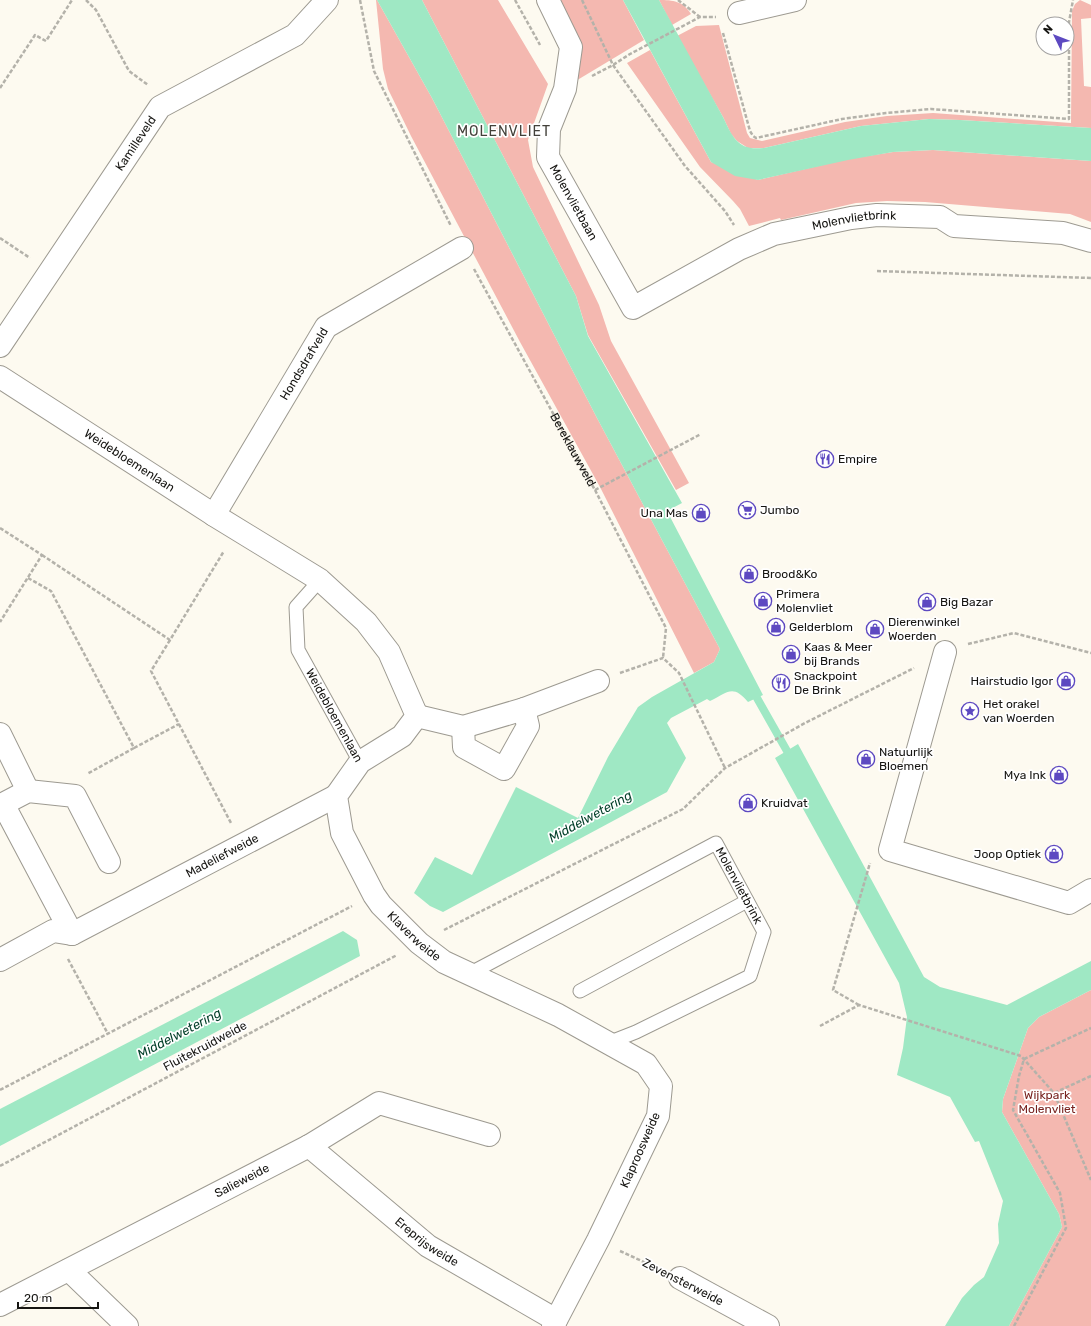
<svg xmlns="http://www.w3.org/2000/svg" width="1091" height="1326" viewBox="0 0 1091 1326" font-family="Rubik,sans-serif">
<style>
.green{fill:#f4b8b0}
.water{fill:#9fe8c4}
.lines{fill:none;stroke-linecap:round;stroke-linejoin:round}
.stream{stroke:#9fe8c4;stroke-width:8}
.lane-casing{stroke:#9d9a91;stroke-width:15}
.street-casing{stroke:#9d9a91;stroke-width:24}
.secondary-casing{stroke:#9d9a91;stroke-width:24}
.path{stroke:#b4b2aa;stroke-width:2.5;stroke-dasharray:4 2;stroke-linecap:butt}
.lane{stroke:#fff;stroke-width:13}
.street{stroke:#fff;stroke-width:22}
.secondary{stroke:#fff;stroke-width:22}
.labels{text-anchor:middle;stroke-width:3.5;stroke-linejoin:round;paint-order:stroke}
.street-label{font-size:12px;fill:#161512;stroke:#fff}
.poi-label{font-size:12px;fill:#161512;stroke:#fff;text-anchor:start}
.park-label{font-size:12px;fill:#78231f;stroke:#fff}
.water-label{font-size:13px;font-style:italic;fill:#003e28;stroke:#fff}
.quarter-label{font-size:14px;letter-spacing:1px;fill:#43413a;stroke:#fff}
</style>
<rect width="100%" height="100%" fill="#fdfaf0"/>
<g class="green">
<polygon points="376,0 377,0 432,98 597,418 720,649 714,662 694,673 600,487 520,342 411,136 388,89 383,69"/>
<polygon points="422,0 498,0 548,84 528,140 533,167 599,305 611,341 689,483 676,490 588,335 576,296"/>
<polygon points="556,0 623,0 644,40 574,82"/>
<path d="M659,0c14,0 24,1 32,14l-19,11z"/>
<polygon points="1080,0 1091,5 1091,18 1081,19 1084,86 1091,87 1091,128 960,120 929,119 861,126 764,148 748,148 737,141 731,134 723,117 677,36 696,26 719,25 747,133 750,138 762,141 845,122 887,116 933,113 1071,123 1072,11 1075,4"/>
<polygon points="650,50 711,162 758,180 848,159 893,152 933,150 1091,161 1091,222 1070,214 925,202 887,201 856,203 781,220 780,218 749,226 740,209 733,201 700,167 627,63"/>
<polygon points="1091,990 1091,1326 1009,1326 1062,1227 1059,1214 1002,1112 1003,1099 1028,1028 1039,1017"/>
</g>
<g class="water">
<path d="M377,0h45l154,296 12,40 94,167 -15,8 96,184 -15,7c-15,-18 -20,-10 -38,-1l-3,-2 -36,19 -4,5 19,35 -19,34 -224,120 -13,-6 -16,-13 21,-36 37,18 44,-88 62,31 30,-61 30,-50 14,-10 62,-35 6,-13 -123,-231 -165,-320z"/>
<path d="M623,0h36l64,117c6,12 11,26 24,30 5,2 12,1 17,1l97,-22 68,-7 31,1 131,8v33l-158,-11 -40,2 -45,8 -90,20 -23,-4 -24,-14z"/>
<polygon points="798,744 924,977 940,987 1007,1005 1091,961 1091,990 1039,1017 1028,1028 1003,1099 1002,1112 1059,1214 1062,1227 1009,1326 945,1326 962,1298 974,1285 984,1277 999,1243 998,1224 1003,1201 979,1141 975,1142 950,1097 897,1075 903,1048 907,1017 899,983 775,758"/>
<polygon points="343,931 357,940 360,956 0,1146 0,1109"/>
</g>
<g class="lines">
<polyline class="stream" points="757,698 787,751"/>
<defs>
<g id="lane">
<path id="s2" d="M320,580l-24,27 2,43 62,112"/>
<path id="s3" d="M469,974l247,-131 48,89 -14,44 -114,56 -28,11"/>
<polyline points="580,991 747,901"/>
</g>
<g id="street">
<polyline points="739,13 795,0"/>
<path id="s4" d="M0,346l160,-239 135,-72 32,-35"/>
<path id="s5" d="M214,515l112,-188 136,-79"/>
<polyline points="945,652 890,850 1069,903 1091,890"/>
<polyline points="417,716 463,727 524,709 598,681"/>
<polyline points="463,727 464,747 504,769 528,726 524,709"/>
<polyline points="0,734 28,791"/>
<polyline points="72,934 3,804 28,791 75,796 109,862"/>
<path id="s6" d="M0,960l53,-29 19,3 264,-138"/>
<path id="s7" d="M309,1146l119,100 128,74"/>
<polyline points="69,1270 127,1326"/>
<polyline points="680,1278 768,1326"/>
<path id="s8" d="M0,1305l309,-159 70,-43 110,32"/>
</g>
<g id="secondary">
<path id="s9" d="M548,0l23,47 -6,42 -16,40 -1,28 85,151 106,-59 35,-15 77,-16 26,-3 63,2 14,9 109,7 28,8"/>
<path id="s10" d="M0,377l214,138 106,65 46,42 23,30 28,64 -15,20 -42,26 -24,34 6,37 32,62 7,10 38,38 25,19 114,53 88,49 15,22 -3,30 -60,124 -45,86"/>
</g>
</defs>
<use href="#lane" class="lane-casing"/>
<use href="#street" class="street-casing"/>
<use href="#secondary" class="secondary-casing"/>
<g class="path">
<polyline points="86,0 96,10 129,71 148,85"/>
<polyline points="360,0 374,71 451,226"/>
<polyline points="515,0 540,45"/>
<polyline points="582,0 613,65 685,166 725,211 734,225"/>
<polyline points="678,0 700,17"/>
<polyline points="723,33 750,131 753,136 756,138 842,119 886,113 931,109 1069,119 1069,22 1073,0"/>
<polyline points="592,76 613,65 630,54 700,17 716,17"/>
<polyline points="0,88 35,35 46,41 72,0"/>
<polyline points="0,238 30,258"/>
<path id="s1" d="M474,269l121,221 71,138 -3,30"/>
<polyline points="877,271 1091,278"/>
<polyline points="595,490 701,434"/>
<polyline points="0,528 42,555 0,622"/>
<polyline points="42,555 170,640 224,551"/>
<polyline points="28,578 51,591 134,748 87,774"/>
<polyline points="170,640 151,671 231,823"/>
<polyline points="968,644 1014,633 1091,653"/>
<polyline points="620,673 663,658 679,673 725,768"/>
<polyline points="134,748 179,724"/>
<polyline points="444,930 683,809 725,768 805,723 914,668"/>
<polyline points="68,959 108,1034"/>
<polyline points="859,1005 833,990 870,863"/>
<polyline points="820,1026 859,1005 1021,1056 1054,1093"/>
<polyline points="1091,1076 1054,1093 1091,1180"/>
<polyline points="0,1090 352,906"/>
<polyline points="0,1166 397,955"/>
<polyline points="620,1251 657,1268"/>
<polyline points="1014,1326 1066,1228 1060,1193 1013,1110 1019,1076 1024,1059 1091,1028"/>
</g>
<use href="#lane" class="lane"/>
<use href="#street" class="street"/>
<use href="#secondary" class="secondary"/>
</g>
<defs>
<symbol id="restaurant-ring" viewBox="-11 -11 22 22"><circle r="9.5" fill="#fff" stroke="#5d49c1" stroke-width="1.5"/><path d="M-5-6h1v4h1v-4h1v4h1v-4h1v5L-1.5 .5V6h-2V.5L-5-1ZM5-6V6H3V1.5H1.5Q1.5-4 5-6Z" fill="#5d49c1"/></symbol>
<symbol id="supermarket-ring" viewBox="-11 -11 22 22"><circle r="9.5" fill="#fff" stroke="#5d49c1" stroke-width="1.5"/><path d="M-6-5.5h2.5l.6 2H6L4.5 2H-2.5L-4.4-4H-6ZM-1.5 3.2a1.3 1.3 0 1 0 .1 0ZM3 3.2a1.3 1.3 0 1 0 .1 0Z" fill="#5d49c1"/></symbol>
<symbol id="shop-ring" viewBox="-11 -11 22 22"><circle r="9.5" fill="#fff" stroke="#5d49c1" stroke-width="1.5"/><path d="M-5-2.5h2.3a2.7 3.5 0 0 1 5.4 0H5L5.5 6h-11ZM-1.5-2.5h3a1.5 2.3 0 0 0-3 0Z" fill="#5d49c1"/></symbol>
<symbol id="sight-ring" viewBox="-11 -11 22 22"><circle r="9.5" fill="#fff" stroke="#5d49c1" stroke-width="1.5"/><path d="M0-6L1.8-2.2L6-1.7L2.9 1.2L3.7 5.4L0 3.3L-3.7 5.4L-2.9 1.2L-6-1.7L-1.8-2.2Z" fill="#5d49c1"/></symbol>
</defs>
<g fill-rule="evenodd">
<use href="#restaurant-ring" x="815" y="449" width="20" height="20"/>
<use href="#supermarket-ring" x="737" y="500" width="20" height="20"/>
<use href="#shop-ring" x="691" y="503" width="20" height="20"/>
<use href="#shop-ring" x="739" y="564" width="20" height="20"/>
<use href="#shop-ring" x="753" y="591" width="20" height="20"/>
<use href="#shop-ring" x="917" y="592" width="20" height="20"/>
<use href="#shop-ring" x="766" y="617" width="20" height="20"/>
<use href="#shop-ring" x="865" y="619" width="20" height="20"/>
<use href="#shop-ring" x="781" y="644" width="20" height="20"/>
<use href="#shop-ring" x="1056" y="671" width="20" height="20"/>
<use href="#restaurant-ring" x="771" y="673" width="20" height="20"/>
<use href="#sight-ring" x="960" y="701" width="20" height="20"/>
<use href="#shop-ring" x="856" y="749" width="20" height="20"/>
<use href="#shop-ring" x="1049" y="765" width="20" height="20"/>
<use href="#shop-ring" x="738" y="793" width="20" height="20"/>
<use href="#shop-ring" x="1044" y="844" width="20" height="20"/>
</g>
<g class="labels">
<g class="street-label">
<text dy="4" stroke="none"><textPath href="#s4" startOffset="244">Kamilleveld</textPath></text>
<text dy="4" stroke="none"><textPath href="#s9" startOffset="218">Molenvlietbaan</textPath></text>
<text dy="4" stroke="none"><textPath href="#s9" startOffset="580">Molenvlietbrink</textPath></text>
<text dy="4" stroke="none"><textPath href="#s5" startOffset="176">Hondsdrafveld</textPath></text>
<text dy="4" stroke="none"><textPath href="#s1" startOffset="206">Bereklauwveld</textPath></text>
<text dy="4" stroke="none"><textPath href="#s10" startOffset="154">Weidebloemenlaan</textPath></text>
<text dy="4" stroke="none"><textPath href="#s2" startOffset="154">Weidebloemenlaan</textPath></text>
<text dy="4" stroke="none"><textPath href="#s6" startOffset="249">Madeliefweide</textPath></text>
<text dy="4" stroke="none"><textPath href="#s3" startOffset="328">Molenvlietbrink</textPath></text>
<text dy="4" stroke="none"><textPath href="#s10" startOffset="830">Klaverweide</textPath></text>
<text transform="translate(205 1046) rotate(-28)" y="4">Fluitekruidweide</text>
<text transform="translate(640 1150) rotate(-66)" y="4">Klaproosweide</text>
<text dy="4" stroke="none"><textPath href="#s8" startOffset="272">Salieweide</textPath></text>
<text dy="4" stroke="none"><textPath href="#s7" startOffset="152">Ereprijsweide</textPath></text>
<text transform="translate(683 1282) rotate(27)" y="4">Zevensterweide</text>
</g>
<g class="poi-label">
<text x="838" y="463">Empire</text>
<text x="760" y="514">Jumbo</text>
<text x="688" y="517" text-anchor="end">Una Mas</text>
<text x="762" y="578">Brood&amp;Ko</text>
<text x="776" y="598">Primera<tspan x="776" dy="14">Molenvliet</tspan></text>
<text x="940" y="606">Big Bazar</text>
<text x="888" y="626">Dierenwinkel<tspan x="888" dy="14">Woerden</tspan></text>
<text x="789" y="631">Gelderblom</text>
<text x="804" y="651">Kaas &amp; Meer<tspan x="804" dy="14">bij Brands</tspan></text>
<text x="794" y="680">Snackpoint<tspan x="794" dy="14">De Brink</tspan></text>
<text x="1053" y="685" text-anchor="end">Hairstudio Igor</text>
<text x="983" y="708">Het orakel<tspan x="983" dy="14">van Woerden</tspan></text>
<text x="879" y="756">Natuurlijk<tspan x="879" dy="14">Bloemen</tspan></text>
<text x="1046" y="779" text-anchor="end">Mya Ink</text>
<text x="761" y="807">Kruidvat</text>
<text x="1041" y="858" text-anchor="end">Joop Optiek</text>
</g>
<g class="park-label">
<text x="1047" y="1099">Wijkpark<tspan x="1047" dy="14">Molenvliet</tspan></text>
</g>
<g class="water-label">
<text transform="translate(590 816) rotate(-29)" y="5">Middelwetering</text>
<text transform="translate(179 1033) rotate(-28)" y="5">Middelwetering</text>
</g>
<g class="quarter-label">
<text x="504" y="136">MOLENVLIET</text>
</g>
</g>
<g transform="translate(1055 36) rotate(313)"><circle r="19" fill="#ffffff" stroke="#a2a1a0"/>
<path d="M0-3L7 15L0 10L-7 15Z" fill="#5d49c1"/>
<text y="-6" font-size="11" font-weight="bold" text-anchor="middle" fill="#161512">N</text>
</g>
<path d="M18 1302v6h80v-6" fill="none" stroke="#161512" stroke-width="2"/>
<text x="24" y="1302" font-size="12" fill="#161512" stroke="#ffffff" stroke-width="3" paint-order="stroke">20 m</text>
</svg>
